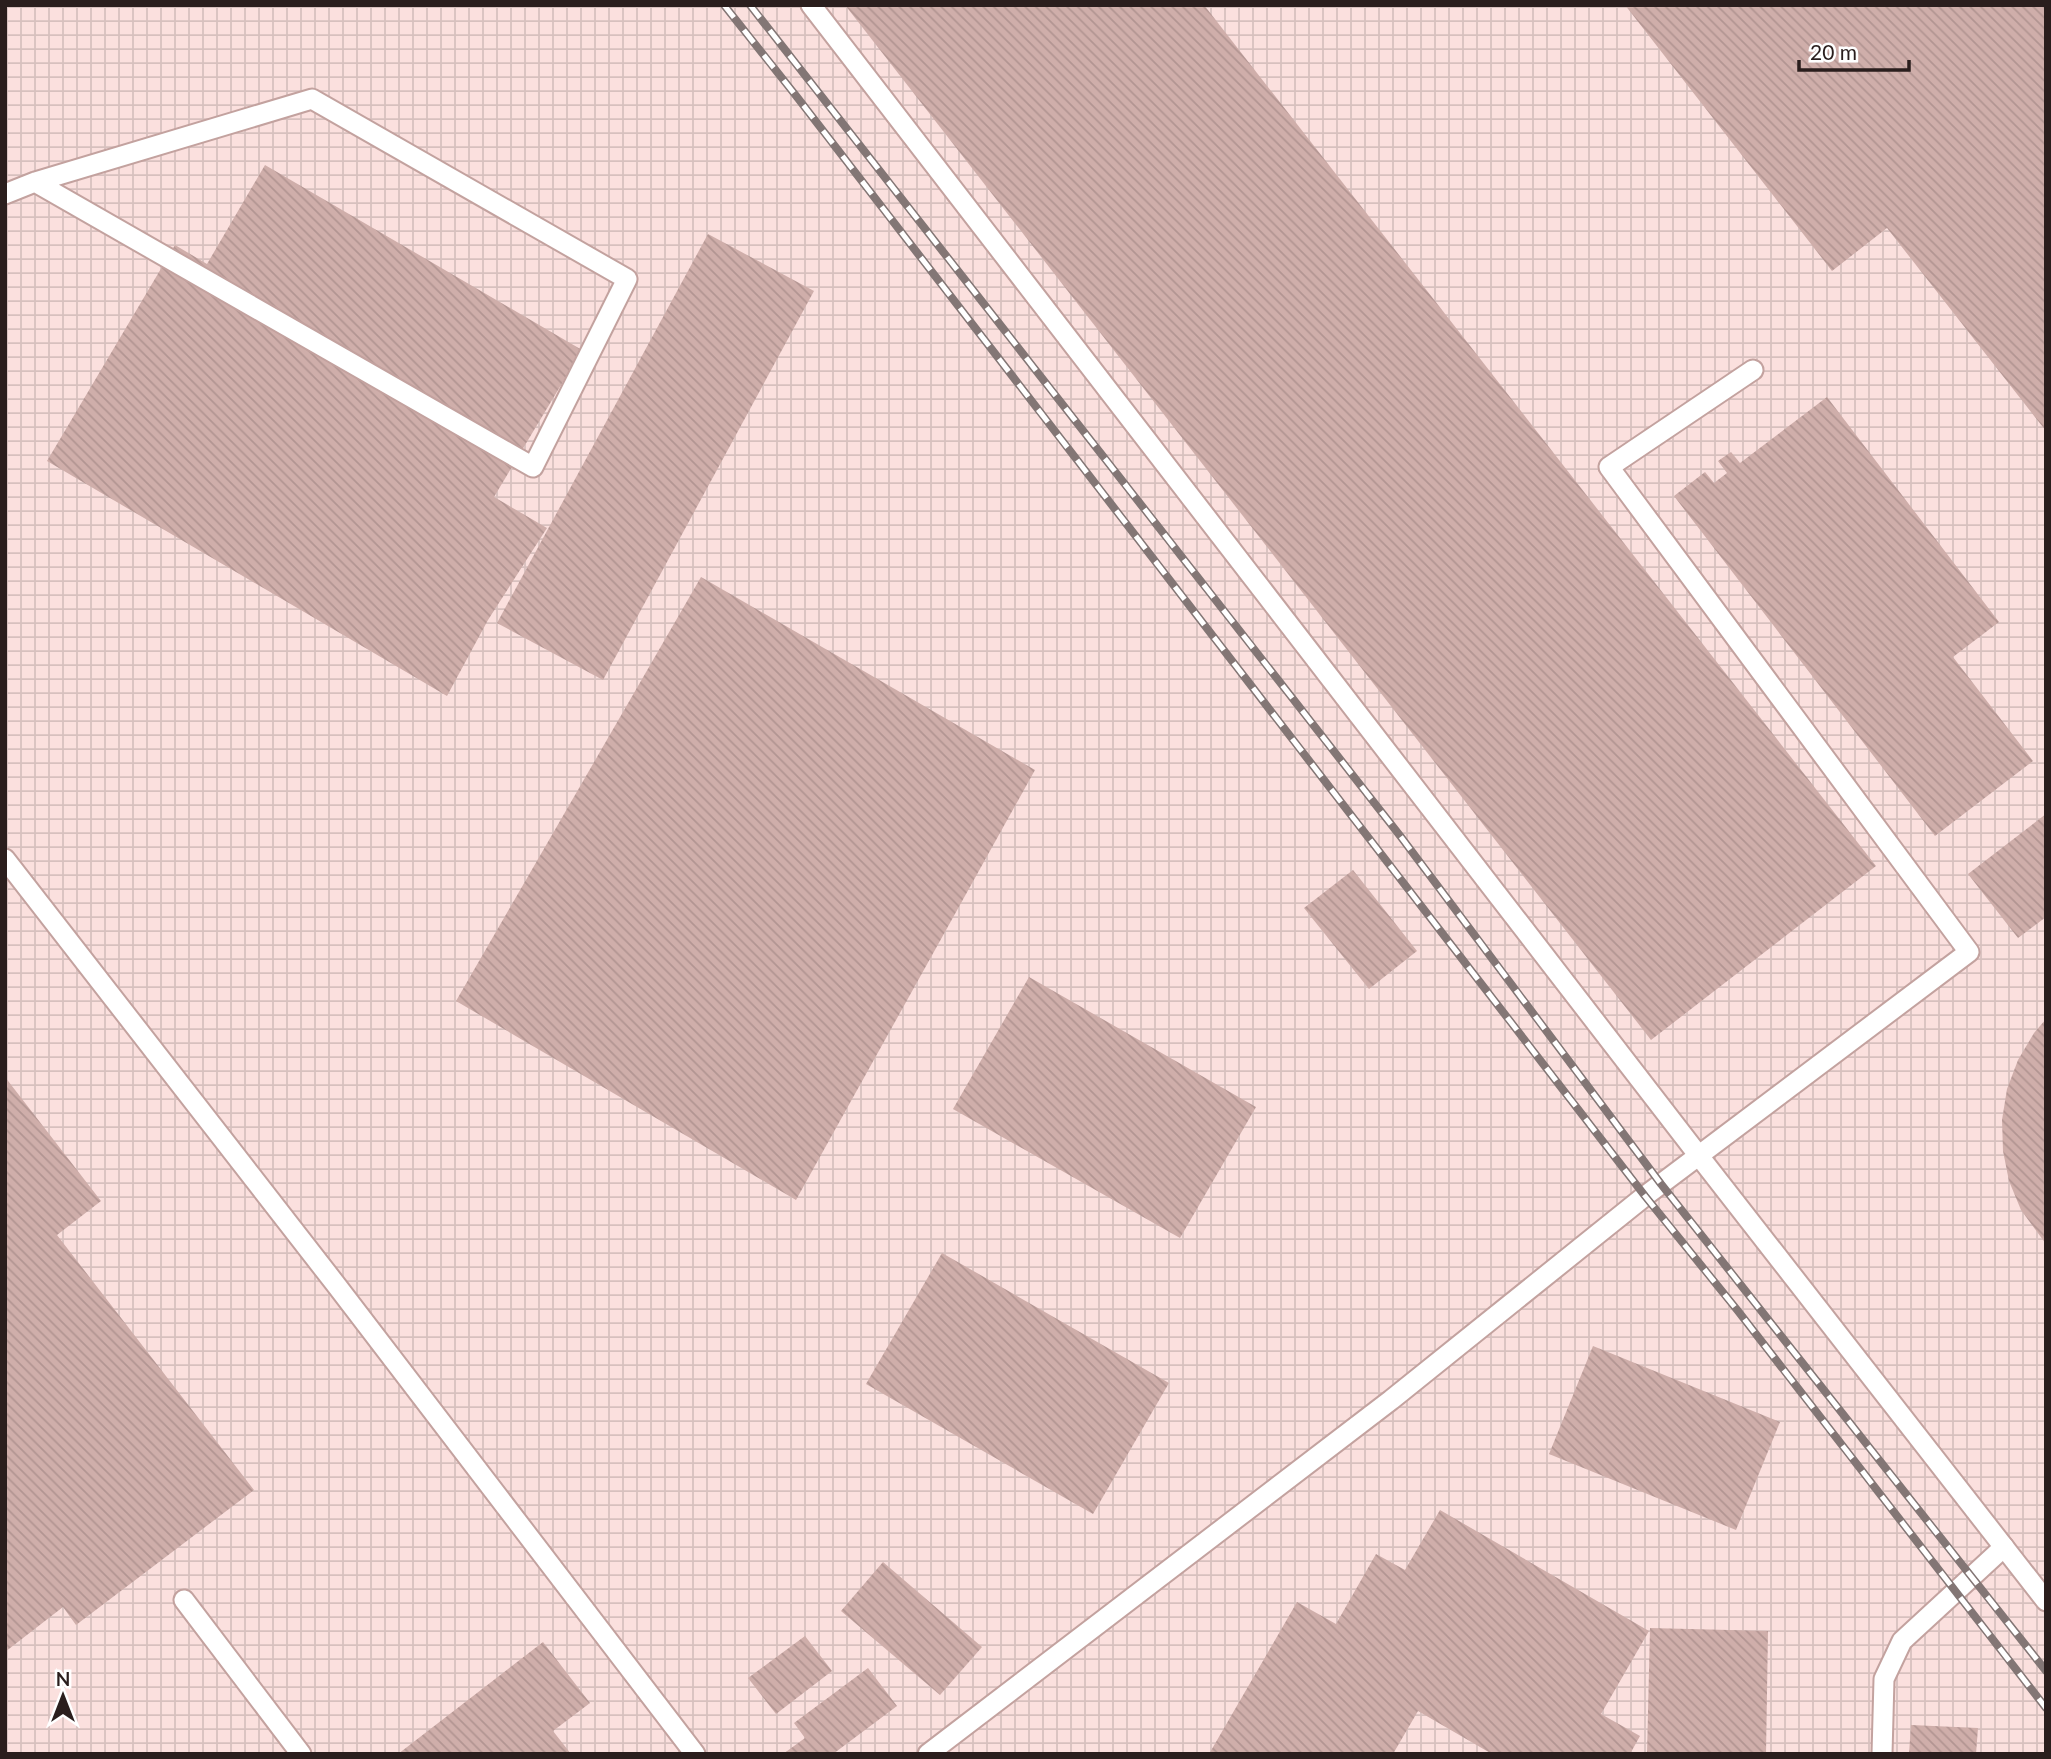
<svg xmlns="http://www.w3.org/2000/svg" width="2051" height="1759" viewBox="0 0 2051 1759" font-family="Lato,sans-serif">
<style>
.industrial{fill:url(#industrial-grid)}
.building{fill:url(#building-back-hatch)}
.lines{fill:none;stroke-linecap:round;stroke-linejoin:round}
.lane-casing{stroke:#c3a29f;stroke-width:23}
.lane{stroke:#fff;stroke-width:19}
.rail-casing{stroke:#837675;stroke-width:8}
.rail{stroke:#fff;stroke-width:5;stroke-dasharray:16;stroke-linecap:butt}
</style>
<defs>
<pattern id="industrial-grid" width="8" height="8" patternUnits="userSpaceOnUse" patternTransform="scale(1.75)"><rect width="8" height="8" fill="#fbe0de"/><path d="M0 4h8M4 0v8" fill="none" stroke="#d7c0be"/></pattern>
<pattern id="building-back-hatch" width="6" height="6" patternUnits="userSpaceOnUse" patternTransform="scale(1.75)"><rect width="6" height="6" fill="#cfaeaa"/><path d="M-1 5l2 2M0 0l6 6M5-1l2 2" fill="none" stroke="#b29592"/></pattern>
</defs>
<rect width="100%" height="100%" fill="#fbeceb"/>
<rect class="industrial" x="5" y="5" width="2041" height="1749"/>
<g class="building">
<polygon points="845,5 1204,5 1876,866 1651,1040"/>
<polygon points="1625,5 2046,5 2046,431 1887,228 1832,271"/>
<polygon points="265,165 582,350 494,497 547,528 488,620 447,696 47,461 175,245 207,264"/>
<polygon points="708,234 814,291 603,680 497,623"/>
<polygon points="1827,397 1999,622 1953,657 2033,761 1935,836 1674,496 1705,472 1714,483 1727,473 1718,461 1731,452 1740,463"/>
<polygon points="701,577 1035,770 796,1200 456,1001"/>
<polygon points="2046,814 2046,917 2018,938 1968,874"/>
<polygon points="1353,870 1417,951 1369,989 1304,908"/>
<polygon points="1029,977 1256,1107 1180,1238 953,1109"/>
<polygon points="2046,1019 2046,1244 2021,1210 2009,1181 2003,1151 2002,1120 2007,1089 2018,1060 2034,1033"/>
<polygon points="5,1077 101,1201 57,1235 254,1490 76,1625 63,1607 5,1652"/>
<polygon points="942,1253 1169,1383 1093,1514 866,1384"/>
<polygon points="1593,1346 1780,1422 1736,1530 1549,1454"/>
<polygon points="1440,1510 1649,1631 1601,1714 1640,1736 1630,1754 1492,1754 1418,1711 1393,1754 1209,1754 1297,1602 1336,1624 1376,1554 1405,1570"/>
<polygon points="883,1562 982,1647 940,1695 841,1611"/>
<polygon points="1650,1628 1768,1631 1766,1754 1647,1754"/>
<polygon points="805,1636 832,1671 776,1714 748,1678"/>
<polygon points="543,1642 590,1703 553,1731 571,1754 398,1754"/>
<polygon points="868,1668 897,1706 833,1754 783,1754 805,1738 794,1723"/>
<polygon points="1911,1725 1978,1728 1976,1754 1909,1754"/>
</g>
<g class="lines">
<defs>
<g id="lane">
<polyline points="811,5 1699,1156 2046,1601"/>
<polyline points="5,194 35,182 312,99 627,279 533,467 35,182"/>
<polyline points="5,859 337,1286 695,1754"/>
<polyline points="184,1600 301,1754"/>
<polyline points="928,1754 1391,1400 1645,1196 1969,952 1609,467 1753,370"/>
<polyline points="1882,1754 1884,1679 1902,1641 2004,1547"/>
</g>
</defs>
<use href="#lane" class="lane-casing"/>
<use href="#lane" class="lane"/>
<defs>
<g id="rail">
<polyline points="724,5 797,97 1645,1196 1738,1311 2046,1708"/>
<polyline points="750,5 1401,837 1661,1184 2046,1671"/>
</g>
</defs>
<use href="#rail" class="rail-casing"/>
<use href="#rail" class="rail"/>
</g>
<rect width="2051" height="1759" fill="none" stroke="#2a1e1d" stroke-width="14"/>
<g transform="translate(63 1696)" stroke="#ffffff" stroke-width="5" paint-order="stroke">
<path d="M0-5L12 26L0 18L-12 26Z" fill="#2a1e1d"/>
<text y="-10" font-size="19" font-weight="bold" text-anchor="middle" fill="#2a1e1d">N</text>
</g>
<path d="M1799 60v10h110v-10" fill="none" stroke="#2a1e1d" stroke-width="3.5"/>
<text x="1810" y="60" font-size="21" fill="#2a1e1d" stroke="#ffffff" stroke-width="5" paint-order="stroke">20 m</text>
</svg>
